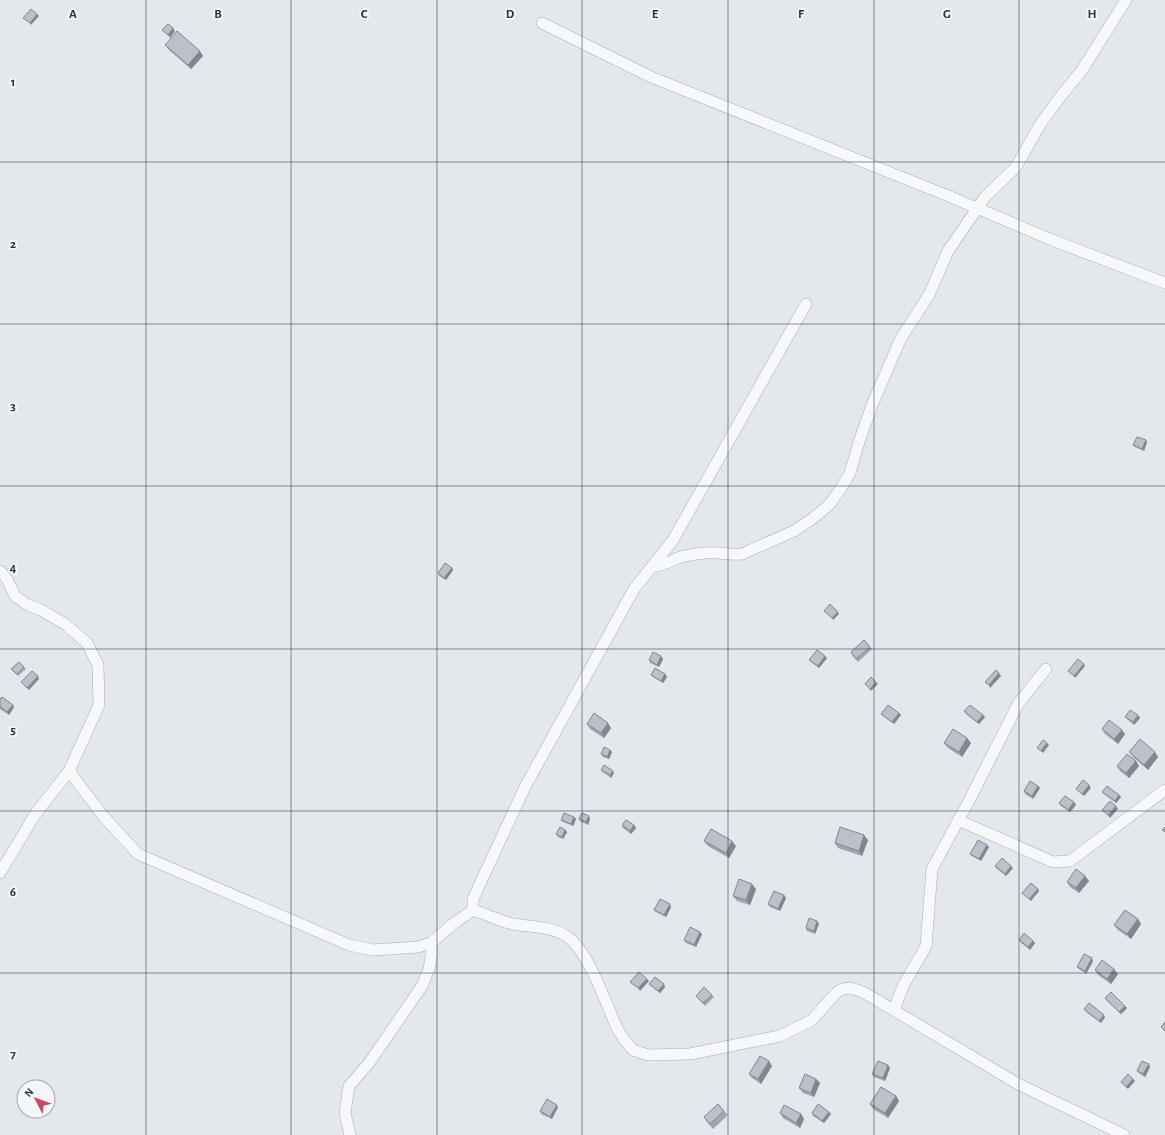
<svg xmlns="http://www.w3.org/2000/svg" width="1165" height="1135" viewBox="0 0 1165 1135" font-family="'Alegreya Sans',sans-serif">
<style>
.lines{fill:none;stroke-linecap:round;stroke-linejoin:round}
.street-casing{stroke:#a9aeb7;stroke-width:12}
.street{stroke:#f7f8fa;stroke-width:11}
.wall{fill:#a1a5ae}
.shaded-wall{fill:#83868d}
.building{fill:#bbc0ca;stroke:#83868d}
.grid{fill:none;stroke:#2b3445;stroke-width:1;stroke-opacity:0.55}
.grid-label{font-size:13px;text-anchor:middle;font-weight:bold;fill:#2b3445;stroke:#f4f6f9;stroke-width:4;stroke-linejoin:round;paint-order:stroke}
</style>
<rect width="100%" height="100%" fill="#e4e7ec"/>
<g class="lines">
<defs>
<g id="street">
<polyline points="542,23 651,77 946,195 1052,240 1165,283"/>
<path d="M652,566c13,1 21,-8 33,-10 10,-2 21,-4 32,-3 9,0 16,2 25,1l52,-23 18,-12 17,-14 11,-15 10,-17 9,-31 13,-37 29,-67 28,-43 19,-44 37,-54 31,-30 25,-44 20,-27 21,-26 44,-70"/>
<polyline points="0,571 7,579 15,596 28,605 41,610 65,624 87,643 98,665 99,705 69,771 36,813 0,873"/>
<path d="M69,771l34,45 35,38 211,91 24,5 45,-3 13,-4 22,-19 20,-14c13,4 26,11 40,14 17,3 37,2 53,12 22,13 40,68 51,92l6,10 10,12 15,5 42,-1 90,-18 32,-16 24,-27 6,-4 9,-1 12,4 157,93 104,50"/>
<polyline points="958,820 1053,862 1070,861 1165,790"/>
<polyline points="473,910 473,899 525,787 634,589 673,540 806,304"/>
<polyline points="894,1010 903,986 926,946 932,869 970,799 1018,704 1046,669"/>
<polyline points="350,1135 345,1113 349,1086 369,1063 422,986 429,969 432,952 431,943"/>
</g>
</defs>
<use href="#street" class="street-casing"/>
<use href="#street" class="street"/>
</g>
<g class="wall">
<polygon points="165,45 203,56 191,69 169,50"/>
<polygon points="1147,442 1144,451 1135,447 1133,445"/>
<polygon points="452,568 453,570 446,580 439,576 438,573"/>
<polygon points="870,647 872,649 858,662 852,655"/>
<polygon points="661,656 663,659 659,667 650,663 649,660"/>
<polygon points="827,658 819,668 811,662 809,660"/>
<polygon points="24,667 26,669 18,676 11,669"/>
<polygon points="665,674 667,677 663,683 653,677 651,675"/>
<polygon points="0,699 13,705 14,707 9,715 0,709"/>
<polygon points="964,711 983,715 985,717 979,724 966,714"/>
<polygon points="899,713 901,715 894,724 883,716 881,714"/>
<polygon points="1125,717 1140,718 1134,725 1127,719"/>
<polygon points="587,724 611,728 604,738 590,729"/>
<polygon points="1102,729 1125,734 1118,744 1105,734"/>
<polygon points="967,738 971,743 962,757 948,748 944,743"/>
<polygon points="610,750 612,752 609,759 603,757 601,754"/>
<polygon points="1129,752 1158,757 1148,770 1133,757"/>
<polygon points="1136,761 1139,766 1129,778 1120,771 1117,766"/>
<polygon points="601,770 614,773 611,778 603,772"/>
<polygon points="1038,786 1040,788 1033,799 1025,794 1024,791"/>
<polygon points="1102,792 1119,795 1121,797 1116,803 1104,794"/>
<polygon points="1074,802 1076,805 1070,812 1061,806 1059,803"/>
<polygon points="574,817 576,819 573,826 563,822 561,820"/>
<polygon points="579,819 590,819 588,825 581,822"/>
<polygon points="622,825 634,825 636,828 631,834 623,828"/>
<polygon points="565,830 567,832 563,839 558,837 556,834"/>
<polygon points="868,840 862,856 838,848 835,843"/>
<polygon points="704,841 736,846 729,858 708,846"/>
<polygon points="987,845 989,847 981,861 972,856 970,854"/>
<polygon points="995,866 1013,868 1006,876 997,869"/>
<polygon points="1085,876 1089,881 1079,893 1070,887 1067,882"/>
<polygon points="756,889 750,905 737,901 733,896"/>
<polygon points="786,898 780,911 770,907 768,904"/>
<polygon points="671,907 666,917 656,912 654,910"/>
<polygon points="1138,919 1141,924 1131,939 1118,930 1114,925"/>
<polygon points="819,924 815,934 807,931 806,928"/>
<polygon points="702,934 696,947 686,943 684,940"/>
<polygon points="1019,940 1033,941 1035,943 1030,950 1020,942"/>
<polygon points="1093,961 1086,974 1079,969 1077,967"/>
<polygon points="1095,970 1118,974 1111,984 1098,975"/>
<polygon points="649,984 665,987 660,993 651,986"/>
<polygon points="712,995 714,997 705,1006 696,996"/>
<polygon points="1105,998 1127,1008 1121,1014 1107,1001"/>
<polygon points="1084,1009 1105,1017 1101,1023 1086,1012"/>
<polygon points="888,1065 890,1068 885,1081 874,1077 872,1074"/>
<polygon points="772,1066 761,1084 752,1078 749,1074"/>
<polygon points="1150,1067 1145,1077 1139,1073 1137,1071"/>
<polygon points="816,1079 820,1083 814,1097 803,1093 799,1088"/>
<polygon points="896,1096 899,1101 888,1118 873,1109 870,1104"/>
<polygon points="558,1107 552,1119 541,1114 540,1111"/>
<polygon points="724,1111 728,1115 713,1129 707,1122 704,1117"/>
<polygon points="780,1113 801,1114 804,1119 800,1128 783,1118"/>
<polygon points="812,1113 831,1114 824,1123 813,1116"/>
</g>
<g class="shaded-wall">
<polygon points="37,14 39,16 31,25 30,23"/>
<polygon points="173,28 175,31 170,38 168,35"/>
<polygon points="200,51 203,56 191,69 188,65"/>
<polygon points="1146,440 1147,442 1144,451 1142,449"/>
<polygon points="452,568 453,570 446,580 444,578"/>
<polygon points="838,612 839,614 833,620 832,618"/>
<polygon points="661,656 663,659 659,667 657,665"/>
<polygon points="825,656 827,658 819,668 818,666"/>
<polygon points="1084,664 1085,666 1075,678 1074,676"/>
<polygon points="999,673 1001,676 990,688 989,685"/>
<polygon points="665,674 667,677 663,683 661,681"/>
<polygon points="38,676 39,679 29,690 27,688"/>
<polygon points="876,682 878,684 871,691 870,689"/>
<polygon points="13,705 14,707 9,715 7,712"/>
<polygon points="899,713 901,715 894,724 892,722"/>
<polygon points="983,715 985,717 979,724 977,722"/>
<polygon points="1138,715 1140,718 1134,725 1133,722"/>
<polygon points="608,723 611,728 604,738 601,733"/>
<polygon points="1122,730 1125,734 1118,744 1114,739"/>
<polygon points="967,738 971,743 962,757 959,752"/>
<polygon points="1047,743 1049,745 1043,753 1041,751"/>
<polygon points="610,750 612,752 609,759 607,757"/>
<polygon points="1155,752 1158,757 1148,770 1144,765"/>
<polygon points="1136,761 1139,766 1129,778 1126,773"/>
<polygon points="613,771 614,773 611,778 610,775"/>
<polygon points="1089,785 1091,788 1084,796 1082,794"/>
<polygon points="1038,786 1040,788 1033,799 1032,796"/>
<polygon points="1119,795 1121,797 1116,803 1115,801"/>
<polygon points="1074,802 1076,805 1070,812 1068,810"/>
<polygon points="1116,806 1118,809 1110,818 1108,815"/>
<polygon points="589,816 590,819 588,825 586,822"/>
<polygon points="574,817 576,819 573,826 571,824"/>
<polygon points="634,825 636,828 631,834 630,831"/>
<polygon points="565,830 567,832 563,839 562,837"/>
<polygon points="864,835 868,840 862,856 859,851"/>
<polygon points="732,841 736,846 729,858 726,853"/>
<polygon points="987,845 989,847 981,861 979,859"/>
<polygon points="1011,866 1013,868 1006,876 1005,874"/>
<polygon points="1085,876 1089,881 1079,893 1076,888"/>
<polygon points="752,884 756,889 750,905 746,900"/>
<polygon points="1038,889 1039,891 1031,901 1029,899"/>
<polygon points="784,895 786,898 780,911 778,909"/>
<polygon points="670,904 671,907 666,917 664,915"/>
<polygon points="1138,919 1141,924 1131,939 1127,934"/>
<polygon points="817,921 819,924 815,934 814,931"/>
<polygon points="700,932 702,934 696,947 694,945"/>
<polygon points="1033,941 1035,943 1030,950 1028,947"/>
<polygon points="1092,958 1093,961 1086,974 1085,971"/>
<polygon points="1114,969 1118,974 1111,984 1107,979"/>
<polygon points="647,979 649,981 640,991 638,988"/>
<polygon points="664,984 665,987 660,993 658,991"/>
<polygon points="1125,1006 1127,1008 1121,1014 1119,1012"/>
<polygon points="1104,1015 1105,1017 1101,1023 1099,1021"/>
<polygon points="769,1061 772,1066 761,1084 758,1079"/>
<polygon points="1149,1064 1150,1067 1145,1077 1143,1074"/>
<polygon points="888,1065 890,1068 885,1081 883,1078"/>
<polygon points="816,1079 820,1083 814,1097 811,1093"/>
<polygon points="1133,1079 1135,1081 1128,1089 1126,1087"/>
<polygon points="896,1096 899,1101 888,1118 885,1113"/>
<polygon points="557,1105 558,1107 552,1119 550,1117"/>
<polygon points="829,1112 831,1114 824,1123 822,1121"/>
<polygon points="801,1114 804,1119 800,1128 796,1123"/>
</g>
<g class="building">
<polygon points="31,9 37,14 30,23 23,18"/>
<polygon points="168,24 173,28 168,35 162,30"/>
<polygon points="177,31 200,51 188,65 165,45"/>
<polygon points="1137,437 1146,440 1142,449 1133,445"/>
<polygon points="445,563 452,568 444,578 438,573"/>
<polygon points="830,604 838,612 832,618 824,611"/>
<polygon points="864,640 870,647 856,659 851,652"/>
<polygon points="817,650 825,656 818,666 809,660"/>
<polygon points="653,652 661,656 657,665 649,660"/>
<polygon points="1078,659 1084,664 1074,676 1068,671"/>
<polygon points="19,662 24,667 17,674 11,669"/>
<polygon points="655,668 665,674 661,681 651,675"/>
<polygon points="996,670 999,673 989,685 985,682"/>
<polygon points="32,671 38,676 27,688 21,682"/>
<polygon points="871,677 876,682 870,689 865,684"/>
<polygon points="2,697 13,705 7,712 0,707 0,699"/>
<polygon points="888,705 899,713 892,722 881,714"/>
<polygon points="970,705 983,715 977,722 964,711"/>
<polygon points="1130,710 1138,715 1133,722 1125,717"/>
<polygon points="594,713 608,723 601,733 587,724"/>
<polygon points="1109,720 1122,730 1114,739 1102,729"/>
<polygon points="953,729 967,738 959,752 944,743"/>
<polygon points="1140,739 1155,752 1144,765 1129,752"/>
<polygon points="1043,740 1047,743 1041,751 1037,748"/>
<polygon points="604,747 610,750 607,757 601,754"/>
<polygon points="1127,754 1136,761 1126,773 1117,766"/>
<polygon points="604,765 613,771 610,775 601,770"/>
<polygon points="1083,780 1089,785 1082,794 1076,789"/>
<polygon points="1030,781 1038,786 1032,796 1024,791"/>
<polygon points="1107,786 1119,795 1115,801 1102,792"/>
<polygon points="1065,796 1074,802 1068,810 1059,803"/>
<polygon points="1110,801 1116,806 1108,815 1102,810"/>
<polygon points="564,813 574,817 571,824 561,820"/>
<polygon points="582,813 589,816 586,822 579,819"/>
<polygon points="626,820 634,825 630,831 622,825"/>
<polygon points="560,827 565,830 562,837 556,834"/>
<polygon points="840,827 864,835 859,851 835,843"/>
<polygon points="1165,827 1165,832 1162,830"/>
<polygon points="711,829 732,841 726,853 704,841"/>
<polygon points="978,840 987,845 979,859 970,854"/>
<polygon points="1002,858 1011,866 1005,874 995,866"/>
<polygon points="1076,869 1085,876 1076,888 1067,882"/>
<polygon points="739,879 752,884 746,900 733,896"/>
<polygon points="1031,883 1038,889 1029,899 1022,893"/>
<polygon points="774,891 784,895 778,909 768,904"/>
<polygon points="660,899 670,904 664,915 654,910"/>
<polygon points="1125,910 1138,919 1127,934 1114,925"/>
<polygon points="809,918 817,921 814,931 806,928"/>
<polygon points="690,927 700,932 694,945 684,940"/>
<polygon points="1024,933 1033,941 1028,947 1019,940"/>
<polygon points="1084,954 1092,958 1085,971 1077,967"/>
<polygon points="1102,960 1114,969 1107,979 1095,970"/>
<polygon points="639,972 647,979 638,988 630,982"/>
<polygon points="655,977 664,984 658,991 649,984"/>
<polygon points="704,987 712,995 703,1003 696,996"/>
<polygon points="1111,992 1125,1006 1119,1012 1105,998"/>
<polygon points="1089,1003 1104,1015 1099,1021 1084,1009"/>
<polygon points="1165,1022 1165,1031 1161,1027"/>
<polygon points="760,1056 769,1061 758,1079 749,1074"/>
<polygon points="878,1061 888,1065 883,1078 872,1074"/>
<polygon points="1142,1061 1149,1064 1143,1074 1137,1071"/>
<polygon points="805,1074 816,1079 811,1093 799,1088"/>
<polygon points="1128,1074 1133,1079 1126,1087 1121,1082"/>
<polygon points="881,1087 896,1096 885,1113 870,1104"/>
<polygon points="547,1099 557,1105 550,1117 540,1111"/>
<polygon points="718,1104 724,1111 710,1124 704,1117"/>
<polygon points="818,1104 829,1112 822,1121 812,1113"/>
<polygon points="784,1105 801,1114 796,1123 780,1113"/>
</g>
<path class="grid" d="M146,0v1135M291,0v1135M437,0v1135M582,0v1135M728,0v1135M874,0v1135M1019,0v1135M0,162h1165M0,324h1165M0,486h1165M0,649h1165M0,811h1165M0,973h1165"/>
<g class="grid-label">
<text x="73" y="18">A</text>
<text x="218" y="18">B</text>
<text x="364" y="18">C</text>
<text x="510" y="18">D</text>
<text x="655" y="18">E</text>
<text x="801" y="18">F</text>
<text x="947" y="18">G</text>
<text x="1092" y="18">H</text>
<text x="13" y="86">1</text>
<text x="13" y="248">2</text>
<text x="13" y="410">3</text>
<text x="13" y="572">4</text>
<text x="13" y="734">5</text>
<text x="13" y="896">6</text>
<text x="13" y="1058">7</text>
</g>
<g transform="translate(36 1099) rotate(312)"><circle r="19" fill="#f4f6f9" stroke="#a4a8b1"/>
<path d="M0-3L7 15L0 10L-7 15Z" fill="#d1495b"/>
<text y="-6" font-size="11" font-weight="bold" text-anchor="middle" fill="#2b3445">N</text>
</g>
</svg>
